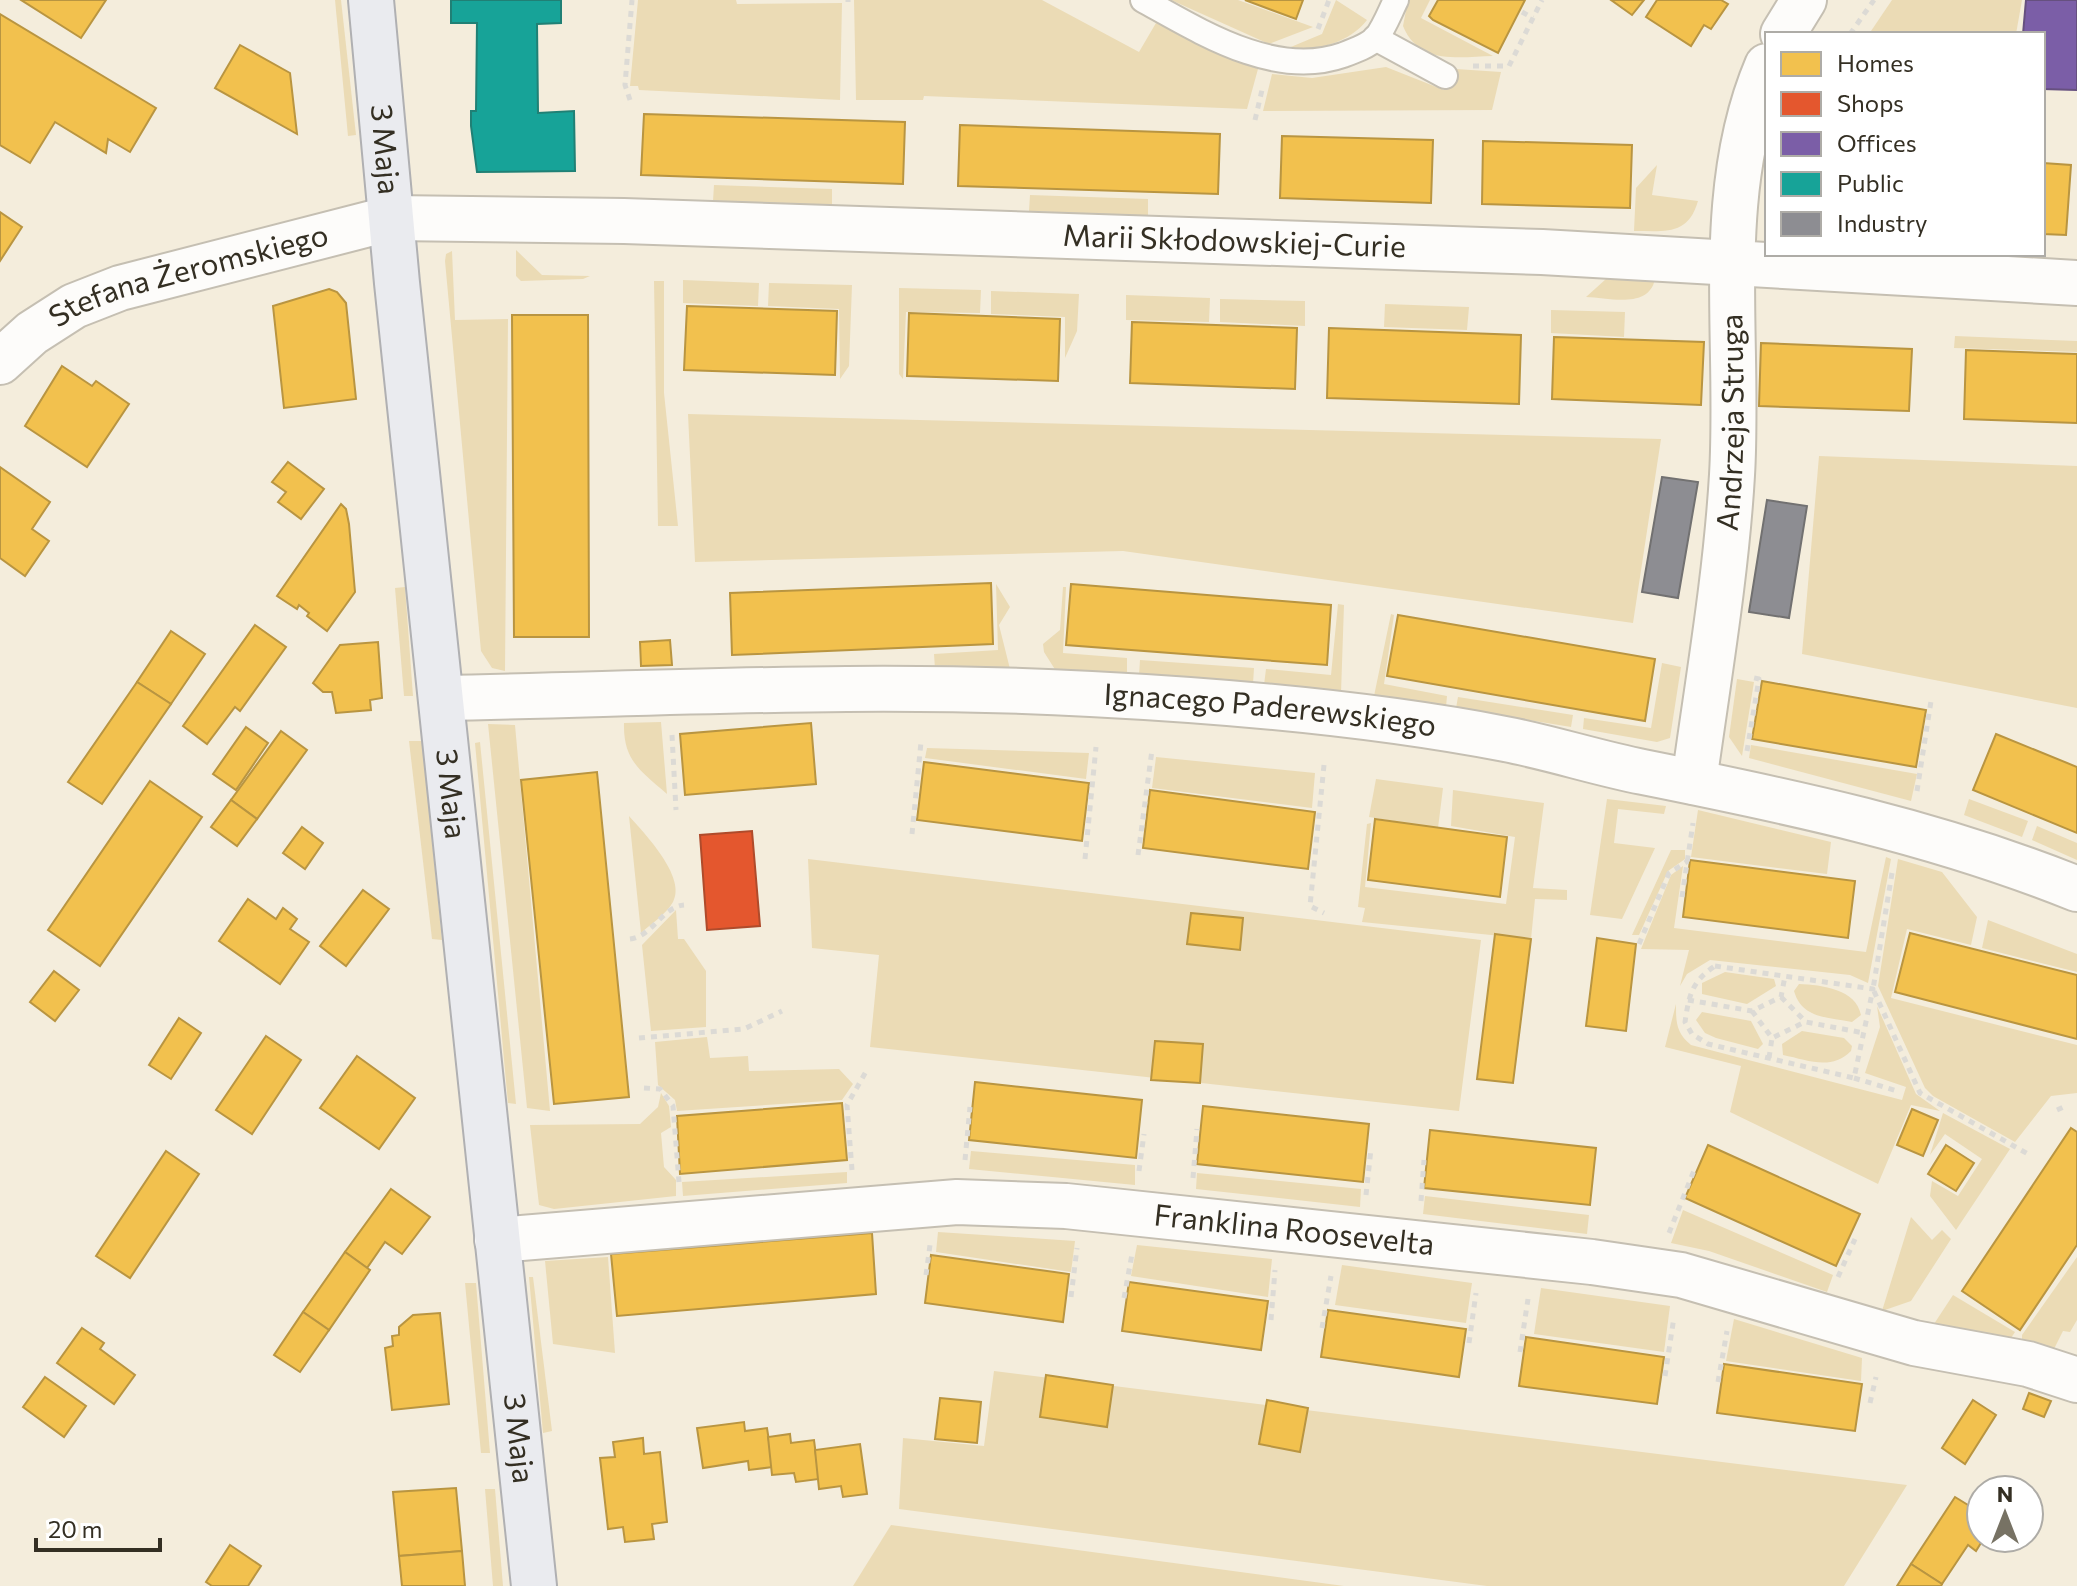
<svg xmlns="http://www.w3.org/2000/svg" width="2077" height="1586" viewBox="0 0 2077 1586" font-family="Commissioner,sans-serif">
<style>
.green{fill:#ebdbb5}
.homes{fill:#f2c14e;stroke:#b99541;stroke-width:2}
.shops{fill:#e4572e;stroke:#af4b2b;stroke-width:2}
.offices{fill:#7b5ea7;stroke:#66507f;stroke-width:2}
.public{fill:#17a398;stroke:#208075;stroke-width:2}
.industry{fill:#8d8d92;stroke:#727171;stroke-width:2}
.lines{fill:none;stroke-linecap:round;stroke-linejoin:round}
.lane-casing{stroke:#c5bfb2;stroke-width:28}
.street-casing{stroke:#c5bfb2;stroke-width:48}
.primary-casing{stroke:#b0b0b2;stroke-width:48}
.path{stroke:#dcdad5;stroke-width:5;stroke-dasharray:6 6;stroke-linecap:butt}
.lane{stroke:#fdfcfa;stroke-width:24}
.street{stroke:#fdfcfa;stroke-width:44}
.primary{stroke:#eaebef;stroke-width:44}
.labels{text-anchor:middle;stroke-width:8;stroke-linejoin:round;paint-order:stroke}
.street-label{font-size:30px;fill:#342f23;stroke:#fff}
</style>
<rect width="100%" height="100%" fill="#f4eddc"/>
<g class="green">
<polygon points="335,0 341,0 356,135 348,136"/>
<polygon points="638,0 736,0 737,4 842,3 840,100 639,90 638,86 630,86"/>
<polygon points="854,0 1042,0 1139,52 1156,23 1258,69 1247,109 924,96 923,100 856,100"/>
<polygon points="1171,0 1238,0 1313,27 1269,44"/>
<path d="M1336,0l31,20c-20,25 -51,30 -81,29l36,-15z"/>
<path d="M1408,0h22l-9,18 72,38c-35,1 -74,9 -90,-30z"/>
<polygon points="1892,0 2022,0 2016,34 1869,34"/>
<polygon points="1386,67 1444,90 1456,69 1501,72 1492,110 1263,111 1272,74 1312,78"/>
<path d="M1657,165l-5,30 46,6c-10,35 -33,30 -64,30l2,-43z"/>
<polygon points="714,185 832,189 832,205 713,201"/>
<polygon points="1030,195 1148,199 1148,216 1029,211"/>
<polygon points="516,250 542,275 590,276 583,279 521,281 516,276"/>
<polygon points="452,251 455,320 508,319 505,671 492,668 481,651 445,261 446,254"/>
<path d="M1616,270l39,9c-6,30 -45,19 -69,18z"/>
<polygon points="683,280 759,283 758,306 683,303"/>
<polygon points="654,281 664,281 664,393 678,526 658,526"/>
<polygon points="769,283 852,285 849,366 840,379 839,309 768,306"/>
<polygon points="899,288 981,290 980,313 906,312 903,379 899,374"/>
<polygon points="991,291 1079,294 1077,331 1065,358 1065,317 991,314"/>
<polygon points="1126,295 1210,298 1209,322 1126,320"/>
<polygon points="1220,299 1305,301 1305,326 1220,322"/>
<polygon points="1385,304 1469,307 1467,330 1384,327"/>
<polygon points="1551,310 1625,312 1624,337 1551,333"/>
<polygon points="1955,336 2077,341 2077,352 1954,348"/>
<polygon points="688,414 1661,439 1633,623 1123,551 695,562"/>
<polygon points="1819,456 2077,466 2077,708 1802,654"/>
<polygon points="996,584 1010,607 999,625 1010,669 935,669 934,654 998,650"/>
<polygon points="405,587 413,696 404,696 395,588"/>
<polygon points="1063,587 1066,587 1063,653 1127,658 1127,674 1056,671 1044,652 1043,644 1060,630"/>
<polygon points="1338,604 1344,605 1341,693 1264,685 1266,669 1331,675"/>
<polygon points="1391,614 1394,615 1384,684 1447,696 1446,707 1374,696"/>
<polygon points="1140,660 1254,668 1253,684 1139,676"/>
<polygon points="1662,663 1681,667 1670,738 1657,742 1583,729 1584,718 1651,728"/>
<polygon points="1737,679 1754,682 1742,756 1729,737"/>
<polygon points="1458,697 1573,715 1571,727 1456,708"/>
<path d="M661,722l6,72c-26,-23 -44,-33 -43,-71z"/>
<polygon points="488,724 515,725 550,1111 527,1108"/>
<polygon points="409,741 422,741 442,940 432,939"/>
<polygon points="480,742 516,1104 508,1103 475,743"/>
<polygon points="1751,745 1917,774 1911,801 1749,758"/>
<polygon points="927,748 1089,753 1086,779 925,758"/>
<polygon points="1156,757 1315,773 1312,808 1152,788"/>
<polygon points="1376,779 1443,788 1438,828 1369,817"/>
<polygon points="1453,790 1544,803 1533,888 1567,890 1567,900 1535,899 1531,939 1362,922 1365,908 1358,907 1367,824 1371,823 1365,887 1506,904 1515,837 1451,826"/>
<polygon points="1607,799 1666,806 1664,814 1618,809 1614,843 1655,848 1622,919 1590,915"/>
<polygon points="1969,799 2028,821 2022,837 1964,815"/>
<polygon points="1698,810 1831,842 1827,874 1691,857"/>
<path d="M629,816c15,17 58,61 44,86 -7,12 -22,22 -32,31z"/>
<polygon points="2037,826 2077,843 2077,860 2032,840"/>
<polygon points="1671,850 1685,850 1685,859 1668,871 1639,935 1632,935"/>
<polygon points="1886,857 1891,859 1868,983 1850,975 1710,960 1687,974 1680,986 1689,950 1641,949 1671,875 1683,866 1674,928 1866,952"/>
<polygon points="808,859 1481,940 1459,1111 870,1047 879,955 812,948"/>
<polygon points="1898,859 1942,872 1977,917 1971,945 1907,929 1891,998 2077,1045 2077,1093 2051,1096 2015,1142 1933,1096 1925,1088 1878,986"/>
<polygon points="676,910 678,939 684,939 706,971 706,1027 651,1031 642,945"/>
<polygon points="1988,920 2077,954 2077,972 1982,948"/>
<polygon points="1725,972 1774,979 1776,986 1747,1004 1702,994 1702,983"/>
<path d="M1799,984c23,1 57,5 62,31l-9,7c-24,-5 -50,-3 -58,-31z"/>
<path d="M1676,1004c0,18 0,29 15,41l211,55 4,-13 -41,-14 15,-46 -3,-21 39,88 24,17 -29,-6 -33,79 -148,-72 11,-46 -76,-19z"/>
<polygon points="1702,1012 1751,1021 1763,1044 1758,1049 1716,1038 1705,1033 1696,1020"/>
<path d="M1802,1031l42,7 8,8 -1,5c-20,20 -43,9 -68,4l-1,-11z"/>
<polygon points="707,1037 710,1058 748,1056 749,1071 839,1069 853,1084 842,1100 677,1111 675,1100 658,1085 655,1042"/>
<polygon points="661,1093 669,1106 671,1127 661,1133 664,1167 676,1180 676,1196 554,1209 539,1205 530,1125 640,1124 658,1107"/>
<polygon points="1943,1113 2010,1149 1956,1230 1930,1196 1932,1181 1958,1196 1982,1159 1945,1134 1930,1155"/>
<polygon points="971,1151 1135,1165 1135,1185 969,1169"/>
<polygon points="847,1172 847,1183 683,1196 682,1182"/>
<polygon points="1197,1173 1361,1189 1360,1207 1196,1189"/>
<polygon points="1425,1196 1589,1215 1587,1234 1423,1214"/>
<polygon points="1683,1210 1833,1275 1827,1292 1709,1251 1671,1243"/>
<polygon points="1911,1217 1932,1240 1942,1230 1951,1239 1911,1301 1882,1311"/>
<polygon points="938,1232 1075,1241 1071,1272 936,1252"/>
<polygon points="1137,1245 1272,1259 1268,1297 1131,1276"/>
<polygon points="608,1257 615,1353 553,1344 545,1261"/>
<polygon points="2077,1257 2077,1320 2070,1332 2063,1331 2052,1353 2022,1343 2022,1335"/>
<polygon points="1342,1265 1472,1283 1466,1323 1335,1305"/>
<polygon points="529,1277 533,1277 552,1431 543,1433"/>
<polygon points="465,1283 476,1283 490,1453 481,1453"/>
<polygon points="1541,1288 1670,1306 1664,1352 1534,1334"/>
<polygon points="1953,1295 2015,1332 2007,1344 1934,1331 1934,1324"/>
<polygon points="1734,1319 1862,1358 1861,1381 1726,1361"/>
<polygon points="994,1371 1907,1485 1844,1586 1487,1586 899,1509 903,1438 984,1446"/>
<polygon points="485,1489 495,1489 503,1586 493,1586"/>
<polygon points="891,1525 1344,1586 853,1586"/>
</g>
<g class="homes">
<polygon points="21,0 106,0 81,38"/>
<polygon points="1245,0 1303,0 1296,19"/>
<polygon points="1438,0 1525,0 1498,53 1433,20 1429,16"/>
<polygon points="1611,0 1644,0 1632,15"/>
<polygon points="1657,0 1721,0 1728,4 1711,29 1704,25 1691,46 1646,17"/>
<polygon points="0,14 156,108 130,152 108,139 106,153 55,122 30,163 0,145"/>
<polygon points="240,45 290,73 297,134 215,88"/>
<polygon points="644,114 905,122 903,184 641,175"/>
<polygon points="960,125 1220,134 1218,194 958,186"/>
<polygon points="1282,136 1433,140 1431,203 1280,198"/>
<polygon points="1483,141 1632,145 1630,208 1482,204"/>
<polygon points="2043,163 2071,165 2066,235 2043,234"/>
<polygon points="0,212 22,227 0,261"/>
<polygon points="329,289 337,292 346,303 356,399 284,408 273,306"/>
<polygon points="687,306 837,311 835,375 684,370"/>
<polygon points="909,313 1060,319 1058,381 907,376"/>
<polygon points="512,315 588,315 589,637 514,637"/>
<polygon points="1132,322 1297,328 1295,389 1130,383"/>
<polygon points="1329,328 1521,335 1519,404 1327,398"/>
<polygon points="1554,337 1704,342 1701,405 1552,399"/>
<polygon points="1761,343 1912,349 1909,411 1759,406"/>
<polygon points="1966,350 2077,354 2077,423 1964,419"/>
<polygon points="62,366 92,386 96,381 129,404 87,467 25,426"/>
<polygon points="288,462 324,489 301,519 278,502 286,492 272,482"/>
<polygon points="0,467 50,502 32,529 49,541 25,576 0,558"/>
<polygon points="341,504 346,509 349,524 355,592 327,631 307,616 309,613 299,605 297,609 277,596"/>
<polygon points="991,583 993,644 732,655 730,593"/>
<polygon points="1071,584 1331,605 1327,665 1066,645"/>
<polygon points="1398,615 1655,659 1645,721 1387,676"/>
<polygon points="255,625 286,647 240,711 235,707 207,744 183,726"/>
<polygon points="171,631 205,654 171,704 137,682"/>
<polygon points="670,640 672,665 641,666 640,642"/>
<polygon points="378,642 382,698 370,700 371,710 336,713 332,692 323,692 313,683 340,645"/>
<polygon points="1762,681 1926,710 1916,767 1752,739"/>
<polygon points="137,682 171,704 102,804 68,782"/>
<polygon points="811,723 816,784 685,795 680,734"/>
<polygon points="246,727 268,743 236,790 213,774"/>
<polygon points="281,731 307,750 257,819 231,800"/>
<polygon points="1996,734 2077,767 2077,833 1973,790"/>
<polygon points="924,762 1089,783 1082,841 917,820"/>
<polygon points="597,772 629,1097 554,1104 521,780"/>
<polygon points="150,781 202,817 100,966 48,930"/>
<polygon points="1150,790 1315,812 1308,869 1143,848"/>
<polygon points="231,800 257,819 237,846 211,827"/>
<polygon points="1375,819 1507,837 1500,897 1368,880"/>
<polygon points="302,827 323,843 305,869 283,853"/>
<polygon points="1690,860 1855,881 1848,938 1683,917"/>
<polygon points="363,890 389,909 346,966 320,946"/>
<polygon points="248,899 276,919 283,908 297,919 290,929 309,942 280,984 219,941"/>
<polygon points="1191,913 1243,918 1240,950 1187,944"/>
<polygon points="1910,933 2077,975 2077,1039 1895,992"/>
<polygon points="1495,934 1531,939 1513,1083 1477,1079"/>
<polygon points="1597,938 1636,944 1626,1031 1586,1026"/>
<polygon points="54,971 79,990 55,1021 30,1002"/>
<polygon points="179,1018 201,1033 171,1079 149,1065"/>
<polygon points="266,1036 301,1060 252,1134 216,1110"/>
<polygon points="1155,1041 1203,1044 1200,1083 1151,1080"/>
<polygon points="357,1056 415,1098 379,1149 320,1108"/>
<polygon points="975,1082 1142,1100 1136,1158 969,1140"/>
<polygon points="842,1103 847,1160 680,1174 677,1116"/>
<polygon points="1203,1106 1369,1124 1363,1182 1197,1164"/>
<polygon points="1912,1109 1938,1120 1923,1156 1897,1145"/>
<polygon points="2071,1128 2077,1132 2077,1245 2020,1330 1962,1291"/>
<polygon points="1430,1130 1596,1148 1590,1205 1424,1188"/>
<polygon points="1708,1145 1860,1214 1836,1266 1685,1198"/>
<polygon points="1946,1145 1974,1163 1956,1191 1928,1174"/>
<polygon points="166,1151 199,1174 130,1278 96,1256"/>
<polygon points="391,1189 430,1217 402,1254 385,1242 367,1268 345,1252"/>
<polygon points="872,1233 876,1294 617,1316 611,1254"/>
<polygon points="345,1252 370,1270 329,1330 303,1312"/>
<polygon points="931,1255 1069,1274 1063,1322 925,1303"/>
<polygon points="1129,1282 1268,1301 1261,1350 1122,1331"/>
<polygon points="1328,1310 1466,1329 1459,1377 1321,1357"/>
<polygon points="303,1312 329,1330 300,1372 274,1355"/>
<polygon points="440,1313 449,1404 392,1410 385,1348 393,1346 392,1336 399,1335 399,1327 413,1315"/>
<polygon points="82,1328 104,1343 100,1349 135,1375 114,1404 57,1363"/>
<polygon points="1526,1337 1664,1357 1657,1404 1519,1386"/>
<polygon points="1724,1364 1862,1384 1855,1431 1717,1413"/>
<polygon points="1046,1375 1113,1385 1107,1427 1040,1417"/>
<polygon points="45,1377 86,1406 64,1437 23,1407"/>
<polygon points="2029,1393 2051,1401 2044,1417 2023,1409"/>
<polygon points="940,1398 981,1402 977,1443 935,1439"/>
<polygon points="1267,1400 1308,1408 1300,1452 1259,1444"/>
<polygon points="1973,1400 1996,1415 1965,1464 1942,1448"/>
<polygon points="744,1422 745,1431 767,1428 773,1467 749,1470 748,1461 703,1468 697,1428"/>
<polygon points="790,1434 791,1443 814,1440 819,1479 796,1482 794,1473 772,1475 768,1437"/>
<polygon points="643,1438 644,1454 660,1452 667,1522 652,1524 654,1539 625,1542 623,1527 608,1529 600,1458 615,1457 613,1442"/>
<polygon points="860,1444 867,1494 843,1497 841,1486 819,1489 815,1450"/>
<polygon points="456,1488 462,1551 399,1556 393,1492"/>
<polygon points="1955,1497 1981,1513 1981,1538 1984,1538 1976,1551 1968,1545 1942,1584 1911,1564"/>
<polygon points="230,1545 261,1566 248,1586 212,1586 206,1582"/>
<polygon points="462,1551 465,1586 402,1586 399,1556"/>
<polygon points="1911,1564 1942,1584 1941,1586 1897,1586"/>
</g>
<polygon class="shops" points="752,831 760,926 707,930 700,835"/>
<polygon class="offices" points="2026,0 2077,0 2077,90 2043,89 2043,34 2023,34"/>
<polygon class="public" points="451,0 561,0 561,23 537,24 538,113 574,111 575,171 477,172 471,126 471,111 476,111 477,23 451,23"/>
<g class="industry">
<polygon points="1662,477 1698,482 1678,598 1642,592"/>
<polygon points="1767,500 1807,506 1789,618 1749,612"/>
</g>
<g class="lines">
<defs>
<g id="lane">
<path d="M1143,0c58,32 132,79 200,55 11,-4 25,-9 33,-17 8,-10 14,-26 20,-38"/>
<polyline points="1375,38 1445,76"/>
</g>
<g id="street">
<polyline points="1783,34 1804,0"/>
<path id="s1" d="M0,362l32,-29 42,-27 46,-18 272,-70 232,3 918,31 535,31"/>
<path id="s2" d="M441,698c216,-4 434,-16 650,-4 138,7 279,19 414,45 47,9 92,24 138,33 150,30 292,60 434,117"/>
<path id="s3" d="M1694,782c14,-102 32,-205 38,-307 8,-135 -19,-282 35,-409"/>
<path id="s4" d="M497,1240l460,-38 109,4 526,56 89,13 233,68 114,21 49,16"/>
</g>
<g id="primary">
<path id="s5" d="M371,0l26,283 137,1303"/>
</g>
</defs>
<use href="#lane" class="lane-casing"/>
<use href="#street" class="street-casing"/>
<use href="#primary" class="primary-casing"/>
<g class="path">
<polyline points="848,2 848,0"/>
<polyline points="1522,12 1533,18"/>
<polyline points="1318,29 1329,0"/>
<polyline points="1850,34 1874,0"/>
<polyline points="1473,66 1509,66 1542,0"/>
<polyline points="630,100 625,85 632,0"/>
<polyline points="1255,120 1262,90"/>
<polyline points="672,735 676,810"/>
<polyline points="1747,751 1759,679 1750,677"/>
<polyline points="1324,765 1310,906 1324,913"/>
<polyline points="1917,791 1931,701"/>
<polyline points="912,834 921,742"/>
<polyline points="1138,855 1152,750"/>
<polyline points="1085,859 1096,747"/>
<polyline points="1892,873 1873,989 1920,1093 2028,1154"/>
<polyline points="1682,897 1693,823"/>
<path d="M630,939c23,-3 32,-32 54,-34"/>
<polyline points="1639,944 1669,873 1688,861"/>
<path d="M1715,966l158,23 -19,89 -146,-34 -16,-10 -7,-12c4,-27 7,-41 30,-56z"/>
<polyline points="1781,997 1806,1022 1864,1033"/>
<polyline points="1688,1000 1752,1011 1781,997 1785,976"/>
<polyline points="1752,1011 1772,1038 1805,1022"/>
<polyline points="639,1038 744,1029 782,1011"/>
<polyline points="1769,1058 1772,1038"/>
<polyline points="1854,1078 1897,1091"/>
<polyline points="644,1088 660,1089 673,1106 679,1182"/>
<polyline points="2057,1110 2066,1106"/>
<polyline points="965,1160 970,1107"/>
<polyline points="852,1170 847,1105 868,1068"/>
<polyline points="1139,1171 1144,1134"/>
<polyline points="1193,1178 1197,1129"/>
<polyline points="1366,1195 1371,1149"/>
<polyline points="1421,1201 1424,1160"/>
<polyline points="1669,1233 1695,1168"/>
<polyline points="926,1275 930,1245"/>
<polyline points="1838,1277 1855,1239"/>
<polyline points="1071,1297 1077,1248"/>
<polyline points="1124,1298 1132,1254"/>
<polyline points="1271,1320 1275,1270"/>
<polyline points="1322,1328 1331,1276"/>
<polyline points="1469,1343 1476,1293"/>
<polyline points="1520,1352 1528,1299"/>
<polyline points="1665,1376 1674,1317"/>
<polyline points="1718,1382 1727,1331"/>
<polyline points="1870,1403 1876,1377"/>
</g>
<use href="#lane" class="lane"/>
<use href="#street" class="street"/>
<use href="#primary" class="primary"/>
</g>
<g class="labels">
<g class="street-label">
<text dy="10" stroke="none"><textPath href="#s5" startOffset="150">3 Maja</textPath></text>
<text dy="10" stroke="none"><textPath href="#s1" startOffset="1266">Marii Skłodowskiej-Curie</textPath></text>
<text dy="10" stroke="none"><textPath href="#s1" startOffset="212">Stefana Żeromskiego</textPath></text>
<text dy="10" stroke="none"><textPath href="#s3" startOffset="362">Andrzeja Struga</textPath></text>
<text dy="10" stroke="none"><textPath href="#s2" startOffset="830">Ignacego Paderewskiego</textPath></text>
<text dy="10" stroke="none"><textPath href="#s5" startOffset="798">3 Maja</textPath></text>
<text dy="10" stroke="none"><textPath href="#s4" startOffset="800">Franklina Roosevelta</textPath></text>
<text dy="10" stroke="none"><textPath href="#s5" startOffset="1446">3 Maja</textPath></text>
</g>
</g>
<rect x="1765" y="32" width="280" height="224" fill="#ffffff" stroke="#aeaca7" stroke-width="2"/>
<rect x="1781" y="52" width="40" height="24" fill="#f2c14e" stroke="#aeaca7" stroke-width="2"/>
<text x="1837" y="72" font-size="24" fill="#342f23">Homes</text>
<rect x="1781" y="92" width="40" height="24" fill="#e4572e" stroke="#aeaca7" stroke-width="2"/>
<text x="1837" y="112" font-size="24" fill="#342f23">Shops</text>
<rect x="1781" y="132" width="40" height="24" fill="#7b5ea7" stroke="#aeaca7" stroke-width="2"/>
<text x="1837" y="152" font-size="24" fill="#342f23">Offices</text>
<rect x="1781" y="172" width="40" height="24" fill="#17a398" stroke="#aeaca7" stroke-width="2"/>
<text x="1837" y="192" font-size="24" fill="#342f23">Public</text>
<rect x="1781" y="212" width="40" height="24" fill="#8d8d92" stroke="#aeaca7" stroke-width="2"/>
<text x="1837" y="232" font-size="24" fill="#342f23">Industry</text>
<g transform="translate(2005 1514)"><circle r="38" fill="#ffffff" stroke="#aeaca7" stroke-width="2"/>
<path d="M0-6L14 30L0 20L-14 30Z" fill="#777264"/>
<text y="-12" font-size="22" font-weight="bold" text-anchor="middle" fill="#342f23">N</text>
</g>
<path d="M36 1538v12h124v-12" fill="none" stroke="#342f23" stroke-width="4"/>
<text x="48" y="1538" font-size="24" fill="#342f23" stroke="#ffffff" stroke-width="6" paint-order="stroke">20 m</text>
</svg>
